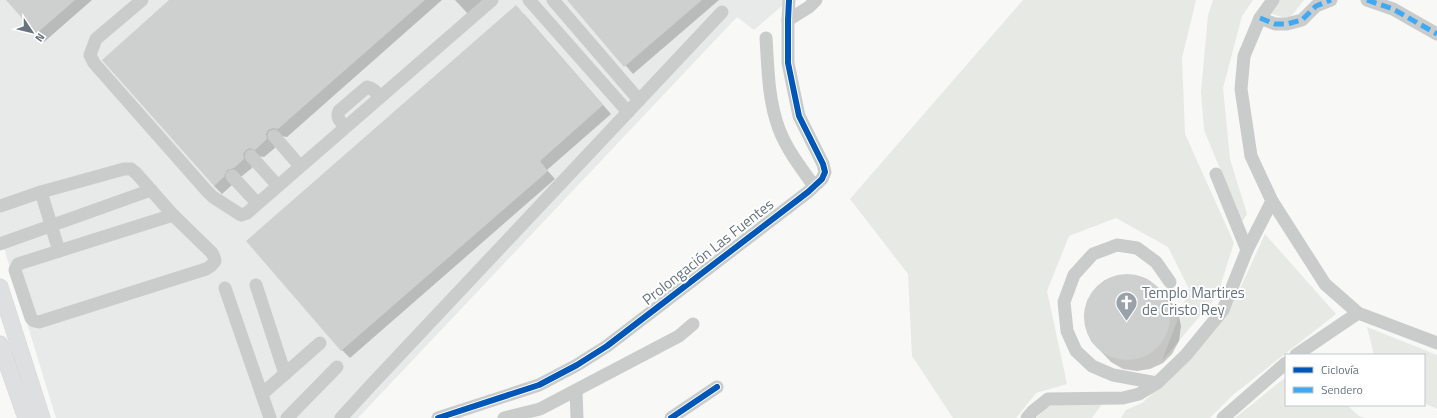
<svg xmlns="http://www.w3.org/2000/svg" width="1437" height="418" viewBox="0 0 1437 418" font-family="'Titillium Web',sans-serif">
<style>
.built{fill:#e8e9e9}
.green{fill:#e7e9e5}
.shadow{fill:#0003}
.building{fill:#ced0d0}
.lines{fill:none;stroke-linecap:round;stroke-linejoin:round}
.major-casing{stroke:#d4d5d5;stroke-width:17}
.minor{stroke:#cacccc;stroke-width:13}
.major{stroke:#dedfe0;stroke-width:16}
.quiet{stroke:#3fa9f5;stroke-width:5;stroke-dasharray:10 5;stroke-linecap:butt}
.cycleway-casing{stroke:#fff;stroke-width:8}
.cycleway{stroke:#0057b8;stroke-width:6}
.labels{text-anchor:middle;stroke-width:4;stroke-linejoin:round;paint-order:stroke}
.street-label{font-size:15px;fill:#66747f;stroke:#fff}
.poi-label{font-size:15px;fill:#66747f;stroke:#fff;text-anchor:start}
</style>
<rect width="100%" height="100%" fill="#f8f8f7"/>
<polygon class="built" points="0,0 783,0 783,5 754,30 737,17 358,418 56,418 0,235"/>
<g class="green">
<polygon points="1023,0 1196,0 1182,58 1185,134 1234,243 1217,296 1162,361 1189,289 1168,247 1116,218 1069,236 1047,291 1067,384 1036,393 1016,418 953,418 912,356 908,274 850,199"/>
<polygon points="1213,0 1253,0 1242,16 1223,88 1230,159 1247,214 1242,222 1204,130 1201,92 1208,15"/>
<polygon points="1279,0 1304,0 1289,19 1269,13"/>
<polygon points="1265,234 1336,314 1234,394 1210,418 1121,418 1126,410 1142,403 1185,365 1232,306"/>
<polygon points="1367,327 1437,355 1437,409 1424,403 1424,355 1374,355"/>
<polygon points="1286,377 1286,405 1347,405 1359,416 1365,418 1235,418"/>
<polygon points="1056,403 1102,404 1092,418 1037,418 1043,410"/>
</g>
<g class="shadow">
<polygon points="7,0 92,0 44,42"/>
<polygon points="171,0 442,0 287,137 281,136 274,142 275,148 264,157 258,156 251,162 252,168 242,176 235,178 232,185 222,194 214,186"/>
<polygon points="455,0 486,0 469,15"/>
<polygon points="569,0 719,0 633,74"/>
<polygon points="524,14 611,114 547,170 555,179 350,358 342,350"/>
<polygon points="1119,275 1134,275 1147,279 1170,300 1178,312 1181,326 1179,341 1172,354 1163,363 1150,369 1137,371 1123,369 1111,362 1091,341 1086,328 1084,315 1087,301 1094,290 1105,280"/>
</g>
<g class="building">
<polygon points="6,0 75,0 36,34"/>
<polygon points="169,0 425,0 278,129 273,128 268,130 266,134 267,139 255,150 250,148 246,150 243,154 244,159 234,168 227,170 224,177 214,186 102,60"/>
<polygon points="567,0 702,0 624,67"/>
<polygon points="516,5 603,105 540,161 548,171 341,351 246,241"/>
<circle cx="1127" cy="317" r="43"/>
</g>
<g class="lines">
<defs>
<g id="major">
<polyline points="0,287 42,418"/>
<polyline points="0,344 26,418"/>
</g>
</defs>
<use href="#major" class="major-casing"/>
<g class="minor">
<polyline points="142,0 96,39 90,55 94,63 206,190 213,197 241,215 247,213 492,0"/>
<polyline points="529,0 628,112"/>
<polyline points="553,0 639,100"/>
<polyline points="1273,0 1260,18 1244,56 1241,89 1251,156 1272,201 1325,284 1358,313 1437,343"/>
<polyline points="1367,0 1393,9 1437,34"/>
<polyline points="1260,18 1275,24 1287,24 1302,20 1316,6 1331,0"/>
<polyline points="788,20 809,7 816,0"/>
<path d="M766,38c2,30 2,62 13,91 8,21 22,39 35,57"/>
<path d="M345,127c-5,-6 -9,-9 -6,-16l28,-24c6,1 9,5 13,10"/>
<polyline points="274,136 300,166"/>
<polyline points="251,156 278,186"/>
<polygon points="124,169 131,169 136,173 173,215 212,253 214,257 215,261 211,266 206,269 39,322 34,321 31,318 15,270 18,264 59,251 41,192"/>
<polyline points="232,176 257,203"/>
<polyline points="0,206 41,192"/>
<polyline points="0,244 151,190"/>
<polyline points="1247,250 1272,201"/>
<polyline points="59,251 173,215"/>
<polyline points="256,285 285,374"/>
<polyline points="225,288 270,418"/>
<polyline points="1296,355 1358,313"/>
<polyline points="1157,383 1113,375 1092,366 1076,351 1067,331 1064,302 1074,275 1093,254 1117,245 1137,248 1156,262 1170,282"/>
<polyline points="576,391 577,418"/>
<polyline points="262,394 320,343"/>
<polyline points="287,418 337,367"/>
<polyline points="341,418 373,383 722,12"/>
<polyline points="438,418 539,385 577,365 607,346 808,192 822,179 825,172 823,164 799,116 788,63 788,20 789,0"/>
<polyline points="504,418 540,409 679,336 693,324"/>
<polyline points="671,418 717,387"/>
<polyline points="1027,418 1033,411 1048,399 1123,398 1139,394 1157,383 1186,355 1223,310 1247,250 1216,174"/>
<polyline points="1223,418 1286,363"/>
</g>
<use href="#major" class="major"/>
<g class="quiet">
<polyline points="1367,0 1393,9 1437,34"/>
<polyline points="1260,18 1275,24 1287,24 1302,20 1316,6 1331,0"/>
</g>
<defs>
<g id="cycleway">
<polyline points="438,418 539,385 577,365 607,346 808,192 822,179 825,172 823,164 799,116 788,63 788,20 789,0"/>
<polyline points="671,418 717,387"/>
</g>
</defs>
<use href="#cycleway" class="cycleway-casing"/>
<use href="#cycleway" class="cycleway"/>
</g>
<defs>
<symbol id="church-pin" viewBox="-11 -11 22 30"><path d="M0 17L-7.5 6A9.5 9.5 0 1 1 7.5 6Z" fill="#99a2a9" stroke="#fff"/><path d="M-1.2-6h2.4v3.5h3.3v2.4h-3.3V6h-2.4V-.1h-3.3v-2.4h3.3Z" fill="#fff"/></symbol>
</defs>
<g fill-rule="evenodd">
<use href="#church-pin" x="1114" y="290" width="25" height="34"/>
</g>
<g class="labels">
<g class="street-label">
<text transform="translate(708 252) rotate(-38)" y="5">Prolongación Las Fuentes</text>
</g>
<g class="poi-label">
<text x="1142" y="298">Templo Martires<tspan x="1142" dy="17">de Cristo Rey</tspan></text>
</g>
</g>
<rect x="1285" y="354" width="140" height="52" fill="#ffffff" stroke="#c2c7cc"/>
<rect x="1293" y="367" width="20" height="6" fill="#0057b8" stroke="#c2c7cc"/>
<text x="1321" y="374" font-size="12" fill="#66747f">Ciclovía</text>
<rect x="1293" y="387" width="20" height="6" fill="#3fa9f5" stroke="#c2c7cc"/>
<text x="1321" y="394" font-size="12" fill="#66747f">Sendero</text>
<g transform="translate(32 32) rotate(125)" stroke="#ffffff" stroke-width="3" paint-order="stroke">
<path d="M0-3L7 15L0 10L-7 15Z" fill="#66747f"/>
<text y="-6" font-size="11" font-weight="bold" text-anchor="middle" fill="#66747f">N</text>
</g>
</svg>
